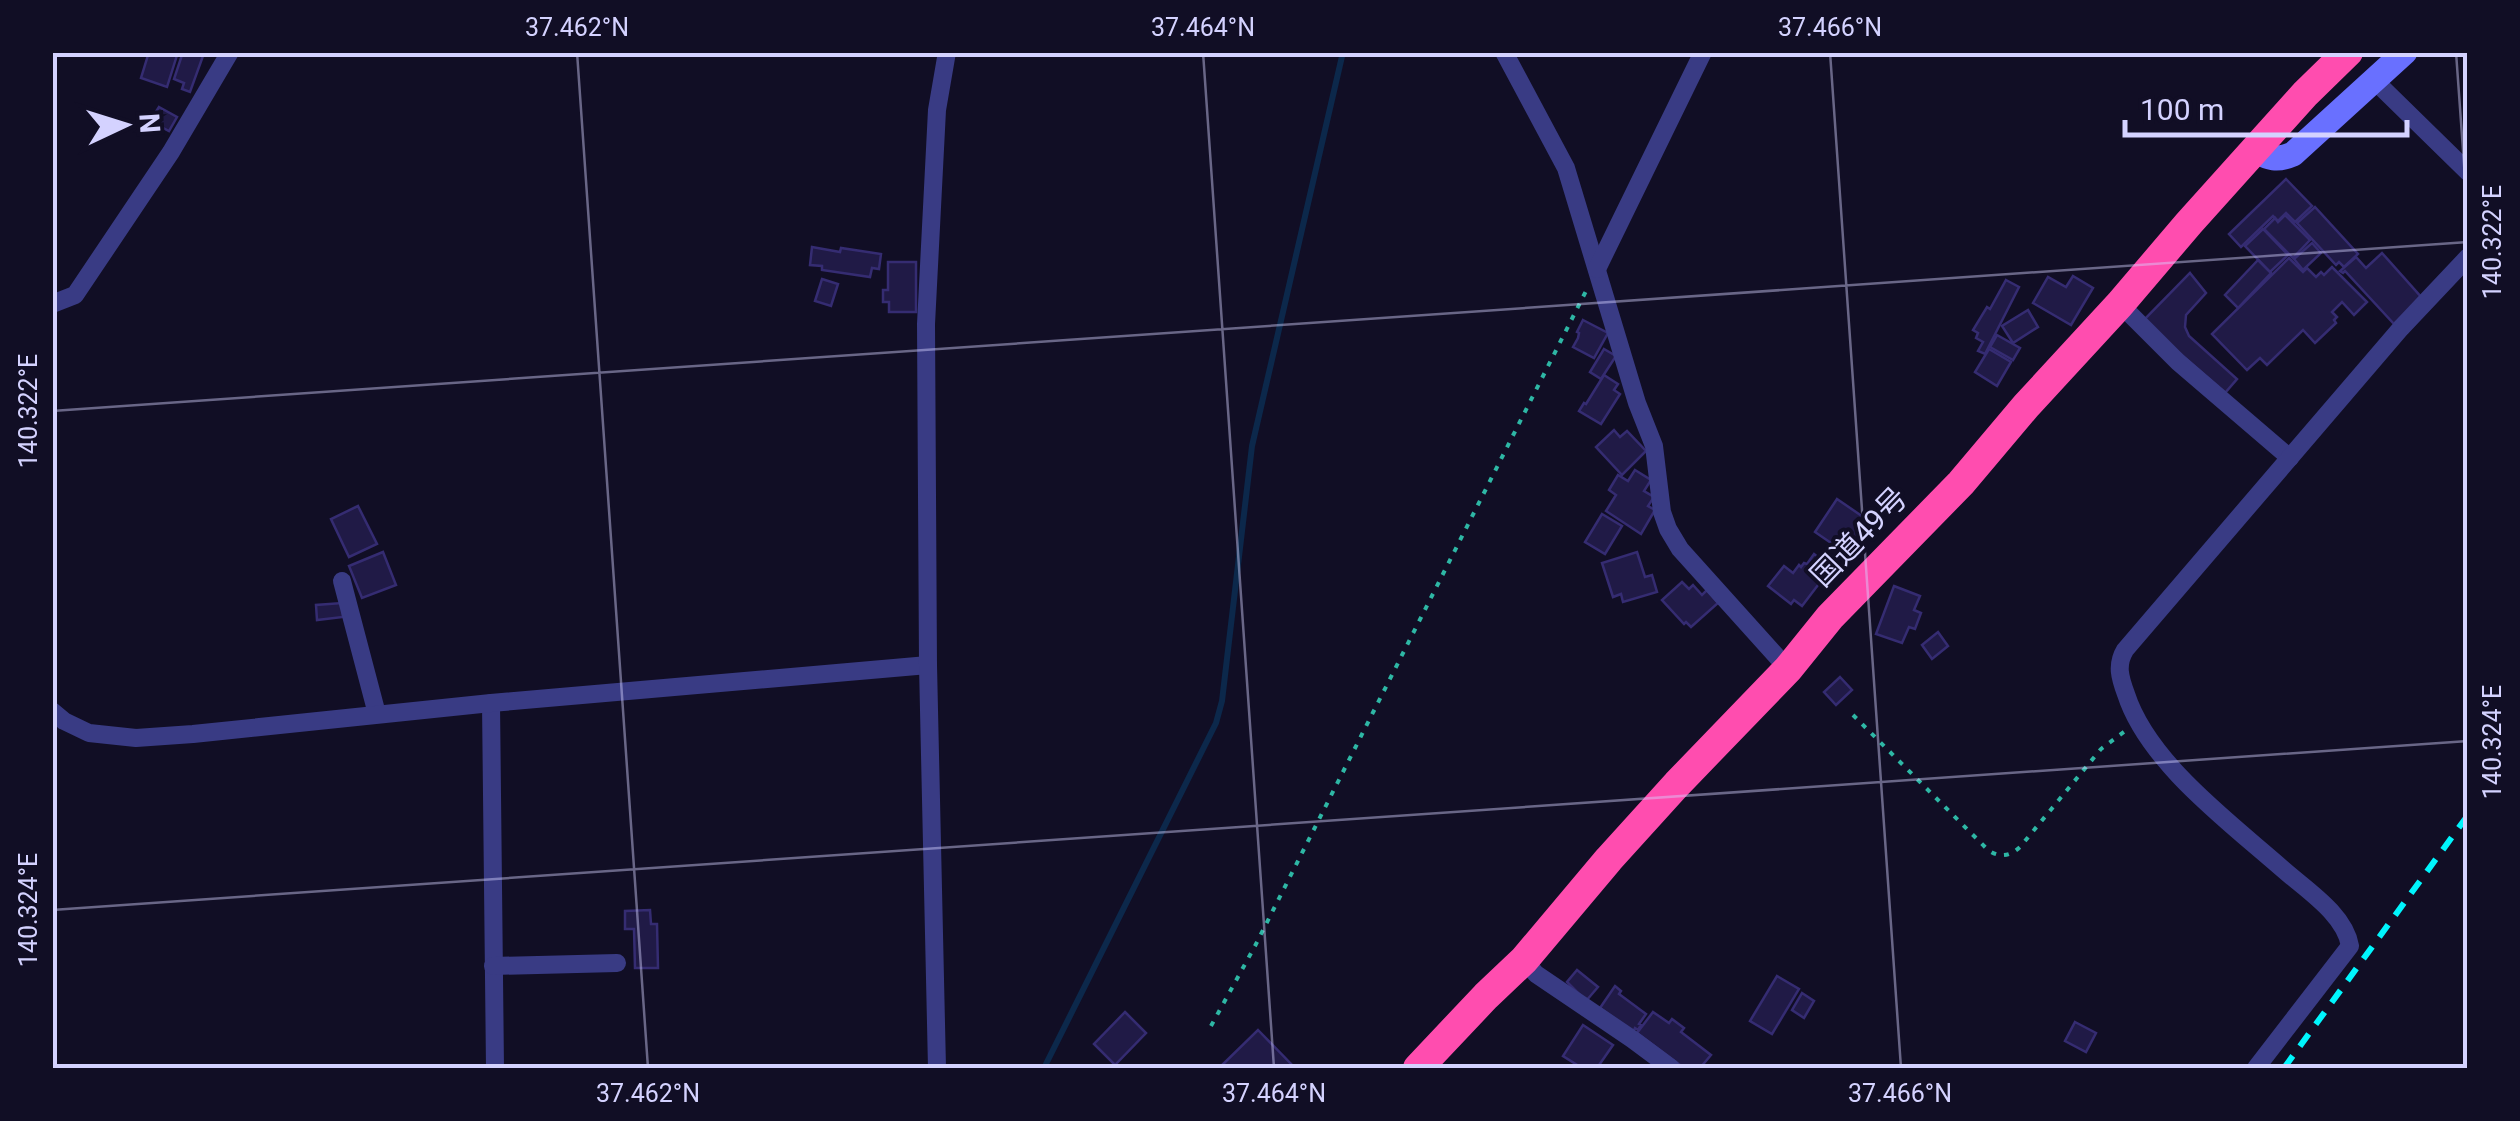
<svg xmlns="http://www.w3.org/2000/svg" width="2520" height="1121" viewBox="0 0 2520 1121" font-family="Roboto,'Noto Sans JP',sans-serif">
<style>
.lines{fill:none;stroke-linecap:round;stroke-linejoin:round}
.stream{stroke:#0c284b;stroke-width:6}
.building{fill:#201a46;stroke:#352c72;stroke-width:2.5}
.path{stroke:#2eb7a5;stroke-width:4;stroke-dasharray:5 8;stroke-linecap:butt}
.street{stroke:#393b84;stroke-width:18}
.secondary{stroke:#6970ff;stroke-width:25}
.highway{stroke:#ff4daf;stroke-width:30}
.rail{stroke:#00f5fd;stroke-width:6;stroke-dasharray:15 12;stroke-linecap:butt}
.ticks{fill:none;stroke:#d4d2ff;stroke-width:2.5;stroke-opacity:0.45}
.labels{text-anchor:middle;stroke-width:8;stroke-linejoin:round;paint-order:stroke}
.street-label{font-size:30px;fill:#d4d2ff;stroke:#110e25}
.neatline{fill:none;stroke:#d4d2ff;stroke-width:4}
.ticks-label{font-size:25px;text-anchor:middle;fill:#d4d2ff}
</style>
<rect width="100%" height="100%" fill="#110e25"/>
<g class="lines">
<polyline class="stream" points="1046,1068 1046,1064 1216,723 1222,701 1252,446 1343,52"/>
</g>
<g class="building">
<polygon points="149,52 178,52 167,87 141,78"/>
<polygon points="183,52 203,56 190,92 182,89 184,83 174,79"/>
<polygon points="159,107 177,117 169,131 150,121"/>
<polygon points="2286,179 2312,206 2295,222 2286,213 2278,221 2273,216 2241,247 2229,234"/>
<polygon points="2315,207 2358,254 2344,267 2339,262 2336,265 2297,223"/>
<polygon points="2285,215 2310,240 2293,258 2264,229 2275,218 2278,222"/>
<polygon points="2263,229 2288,255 2270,272 2245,246"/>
<polygon points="2312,243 2321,253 2303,270 2294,259"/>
<polygon points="812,247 840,252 841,248 881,254 879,269 872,268 870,277 822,270 822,266 810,265"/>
<polygon points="2382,253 2422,298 2394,324 2345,271 2343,273 2340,271 2356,257 2366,268"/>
<polygon points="2289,258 2303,272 2307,268 2316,277 2321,272 2324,275 2332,267 2367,302 2354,315 2342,302 2332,312 2337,317 2334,320 2336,323 2315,343 2303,330 2267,365 2260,358 2247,370 2212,334"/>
<polygon points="2258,260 2271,273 2238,308 2225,295"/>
<polygon points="888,262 916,262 916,312 889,312 889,302 883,302 883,290 888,290"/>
<polygon points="2190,273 2206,293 2186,315 2185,327 2189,336 2237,379 2225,393 2143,321"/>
<polygon points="2073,276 2093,288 2071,325 2033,303 2048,277 2066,287"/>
<polygon points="822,279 838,284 831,306 815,301"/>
<polygon points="2006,280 2019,287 1985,354 1978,351 1983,342 1976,338 1978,333 1973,330 1987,307 1990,309"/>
<polygon points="2028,310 2038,327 2013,343 2002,326"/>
<polygon points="1583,320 1608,333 1594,358 1573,347 1578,338 1579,333 1577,332"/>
<polygon points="1997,335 2020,348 2013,360 1990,347"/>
<polygon points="1604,349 1616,356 1601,379 1590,372"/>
<polygon points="1989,349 2011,362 1997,386 1975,372"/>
<polygon points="1604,375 1618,384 1614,390 1620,394 1601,424 1579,411 1584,403 1586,404"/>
<polygon points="1614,430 1620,437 1627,431 1646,451 1622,475 1596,447"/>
<polygon points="1635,470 1651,480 1644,491 1654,497 1648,506 1655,510 1641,534 1606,511 1616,495 1609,490 1618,475 1628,481"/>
<polygon points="1837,499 1872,523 1859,543 1852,538 1850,542 1840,535 1834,545 1815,532"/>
<polygon points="358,506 377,544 349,557 331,519"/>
<polygon points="1602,514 1622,526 1605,554 1585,542"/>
<polygon points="383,552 396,585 362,598 349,566"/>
<polygon points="1637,552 1645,577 1652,575 1657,592 1623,602 1621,594 1613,597 1602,563"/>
<polygon points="1814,554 1831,568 1802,606 1794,600 1791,604 1768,586 1784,566 1793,573 1799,565 1801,567 1804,563 1807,564"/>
<polygon points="1682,582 1689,589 1693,585 1702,595 1707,590 1718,603 1691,627 1686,622 1684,624 1662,600"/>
<polygon points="1894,586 1920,596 1914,610 1921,613 1915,629 1909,627 1902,643 1876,634"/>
<polygon points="342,603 343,617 317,620 316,605"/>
<polygon points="1938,632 1948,646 1932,659 1922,645"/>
<polygon points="1840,677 1852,690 1836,705 1824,692"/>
<polygon points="650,910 651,924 657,924 658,968 635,968 634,929 625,929 625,911"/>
<polygon points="1577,970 1598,987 1586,1001 1567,982"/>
<polygon points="1777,976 1799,989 1772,1034 1750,1021"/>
<polygon points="1615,986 1621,991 1619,994 1646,1014 1639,1024 1641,1025 1638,1030 1635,1028 1633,1032 1600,1008"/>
<polygon points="1802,993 1814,1001 1804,1018 1792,1010"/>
<polygon points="1125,1012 1146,1033 1115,1065 1094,1044"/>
<polygon points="1653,1012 1669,1023 1672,1019 1684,1028 1681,1032 1711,1055 1700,1068 1684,1068 1637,1033"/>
<polygon points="2075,1022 2096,1033 2086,1052 2065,1041"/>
<polygon points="1583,1025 1613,1045 1597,1068 1582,1068 1563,1056"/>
<polygon points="1258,1030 1295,1068 1219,1068"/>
</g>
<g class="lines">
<g class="path">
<path d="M1853,715l134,134c11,9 22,8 33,-2l81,-98 24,-18"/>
<polyline points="1211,1026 1255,946 1586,291"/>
</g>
<g class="street">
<polyline points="1504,52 1566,168 1637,403 1654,446 1662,512 1668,529 1680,549 1788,669"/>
<polyline points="2375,81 2468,172"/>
<polyline points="1597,269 1703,52"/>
<polyline points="52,304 75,295 171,152 230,52"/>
<polyline points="2120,304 2178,362 2290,458"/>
<polyline points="342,581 377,714"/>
<polyline points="491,703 495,1068"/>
<polyline points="52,711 64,721 89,733 136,738 193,734 491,703 928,665"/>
<polyline points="1524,960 1536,974 1632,1039 1671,1068"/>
<polyline points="493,966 617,963"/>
<polyline points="937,1068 928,665 926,324 937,110 947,52"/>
<path d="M2256,1068l94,-122c-5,-31 -42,-55 -65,-75 -53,-47 -137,-108 -159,-177 -6,-16 -10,-29 -1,-44l276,-322 67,-71"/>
</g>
<path class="secondary" d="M2255,151c14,7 22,10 38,3l112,-102"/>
<polyline class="highway" points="1418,1068 1486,996 1524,960 1609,859 1677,784 1788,669 1830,617 1961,483 2026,406 2120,304 2189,223 2305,94 2348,52"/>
<polyline class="rail" points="2284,1068 2468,815"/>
</g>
<path class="ticks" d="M577,52l71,1016M1203,52l71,1016M1830,52l71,1016M2456,52l12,168M52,411l2416,-169M52,910l2416,-169"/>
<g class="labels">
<g class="street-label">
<text transform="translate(1859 537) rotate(-46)" y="10">国道49号</text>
</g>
</g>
<rect width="2520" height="1121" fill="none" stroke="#110e25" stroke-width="110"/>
<g transform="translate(125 125) rotate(86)" stroke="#110e25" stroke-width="8" paint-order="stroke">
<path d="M0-8L18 38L0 25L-18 38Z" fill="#d4d2ff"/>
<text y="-15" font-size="28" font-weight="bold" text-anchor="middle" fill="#d4d2ff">N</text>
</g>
<path d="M2125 120v15h282v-15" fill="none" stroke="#d4d2ff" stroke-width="5"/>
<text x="2140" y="120" font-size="30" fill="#d4d2ff" stroke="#110e25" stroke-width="8" paint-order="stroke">100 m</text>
<rect x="55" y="55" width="2410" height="1011" class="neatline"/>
<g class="ticks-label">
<text x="577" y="36">37.462°N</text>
<text x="1203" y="36">37.464°N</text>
<text x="1830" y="36">37.466°N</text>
<text transform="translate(2492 242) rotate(-90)" y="9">140.322°E</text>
<text transform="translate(28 411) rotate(-90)" y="9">140.322°E</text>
<text transform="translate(2492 742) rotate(-90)" y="9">140.324°E</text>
<text transform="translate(28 910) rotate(-90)" y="9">140.324°E</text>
<text x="648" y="1102">37.462°N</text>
<text x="1274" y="1102">37.464°N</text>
<text x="1900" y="1102">37.466°N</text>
</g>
</svg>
